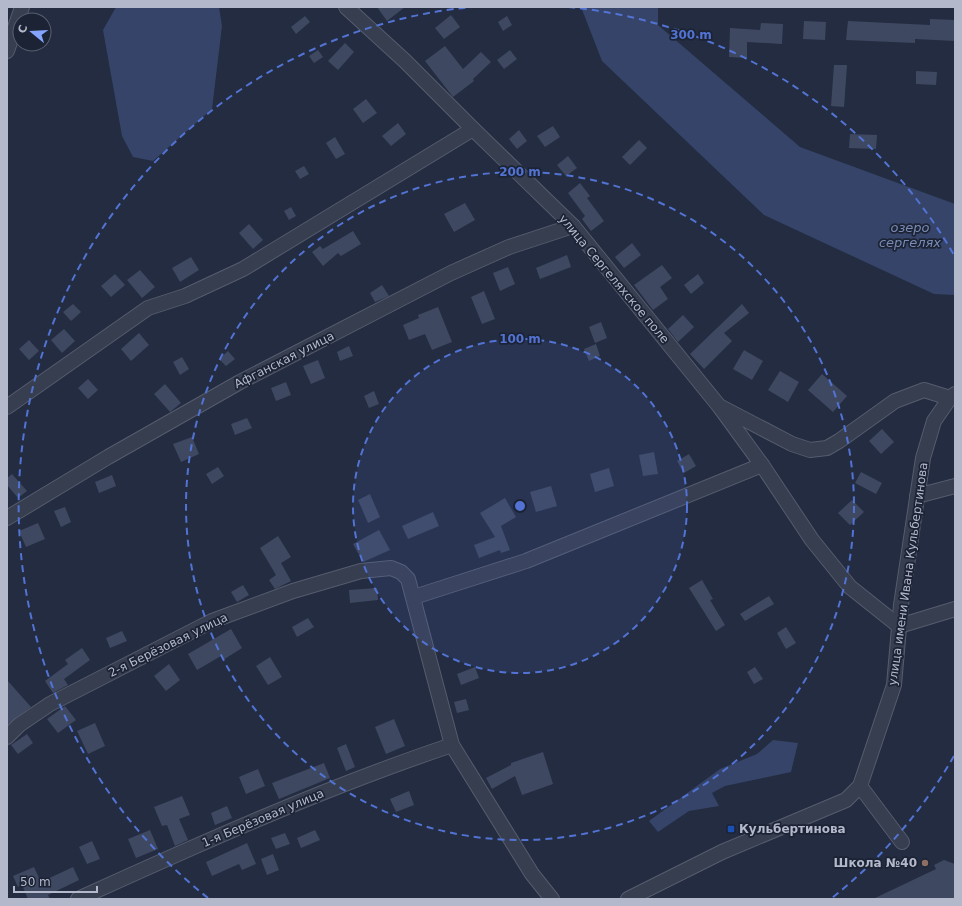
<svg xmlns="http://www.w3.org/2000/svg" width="962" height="906" viewBox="0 0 962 906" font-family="'DejaVu Sans',sans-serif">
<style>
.water{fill:#354468}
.building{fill:#3e4861}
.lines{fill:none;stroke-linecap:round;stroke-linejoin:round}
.minor-casing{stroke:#555c6e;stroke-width:16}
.minor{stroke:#373e50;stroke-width:14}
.ring{fill:none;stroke:#5273d3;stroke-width:2;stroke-dasharray:7 5}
.transit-dot{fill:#1a4fb4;stroke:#1c2335;stroke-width:1.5}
.education-dot{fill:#8d6e63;stroke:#1c2335;stroke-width:1.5}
.labels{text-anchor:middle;stroke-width:3.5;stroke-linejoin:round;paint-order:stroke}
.street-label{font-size:12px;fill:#b3b9cb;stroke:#1c2335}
.poi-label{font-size:12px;font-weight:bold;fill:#b3b9cb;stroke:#1c2335;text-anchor:start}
.water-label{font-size:13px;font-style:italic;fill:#798bb4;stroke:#1c2335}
.centre{fill:#5273d3;stroke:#1c2335;stroke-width:2}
.ring-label{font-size:12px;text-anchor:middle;font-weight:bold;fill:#5273d3;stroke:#1c2335;stroke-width:3.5;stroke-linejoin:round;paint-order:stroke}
</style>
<rect width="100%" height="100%" fill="#232c40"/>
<g class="water">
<polygon points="116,7 219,7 222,26 212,109 153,161 133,157 122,136 103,30"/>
<polygon points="581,7 658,7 658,25 800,147 955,204 955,295 934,294 764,215 602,61"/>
<polygon points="773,740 798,743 791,772 725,786 712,793 719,806 689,811 658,832 649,821 720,769 757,754"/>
</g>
<g class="building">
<polygon points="377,7 405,7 387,21"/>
<polygon points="451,15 460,27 444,39 435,28"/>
<polygon points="305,16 310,22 296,34 291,27"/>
<polygon points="507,16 512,25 503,31 498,22"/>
<polygon points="930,19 955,20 955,41 915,39 915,43 846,40 848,21 930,25"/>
<polygon points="804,21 826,22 825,40 803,39"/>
<polygon points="761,23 783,24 782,44 747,42 747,58 729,57 730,28 760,30"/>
<polygon points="345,43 354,52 338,70 328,61"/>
<polygon points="445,46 463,69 481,52 491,62 473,79 474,81 453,97 425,61"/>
<polygon points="318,50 323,57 314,63 309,56"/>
<polygon points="510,50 517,59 504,69 497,60"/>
<polygon points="834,65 847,65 844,107 831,106"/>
<polygon points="916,71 937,72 936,85 916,84"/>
<polygon points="366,99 377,113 363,123 353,109"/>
<polygon points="398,123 406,134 391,146 382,136"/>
<polygon points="553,126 560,137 545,147 537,136"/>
<polygon points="519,130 527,141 517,149 509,139"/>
<polygon points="850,134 877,135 876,149 849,148"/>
<polygon points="335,137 345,154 336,159 326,143"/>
<polygon points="639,140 647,148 630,165 622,157"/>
<polygon points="568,156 577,168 566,176 557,165"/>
<polygon points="304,166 309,174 300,179 295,171"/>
<polygon points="580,183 590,196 587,198 604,221 591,231 582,219 585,216 568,193"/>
<polygon points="465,203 475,220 454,232 444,214"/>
<polygon points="291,207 296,216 289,220 284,211"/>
<polygon points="249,224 263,240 253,249 239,233"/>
<polygon points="353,231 361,244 341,256 338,253 323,266 312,252 320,246 323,249"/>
<polygon points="632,243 641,255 624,268 615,257"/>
<polygon points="567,255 571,267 540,279 536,268"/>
<polygon points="191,257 199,270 180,282 172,268"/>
<polygon points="662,265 672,278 660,287 668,299 653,310 634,285"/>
<polygon points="508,267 515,284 500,291 493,273"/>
<polygon points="140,270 155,287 142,298 127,280"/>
<polygon points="115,274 125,285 111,297 101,286"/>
<polygon points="698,274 704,283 691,294 684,285"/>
<polygon points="382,285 389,296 375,302 370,293"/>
<polygon points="484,291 495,319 482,324 471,297"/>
<polygon points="73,304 81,312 71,321 63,312"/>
<polygon points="742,304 749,313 724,333 732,341 704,369 690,354"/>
<polygon points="438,307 452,342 432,350 425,334 409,340 403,325 419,318 418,315"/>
<polygon points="683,315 694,327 678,342 668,329"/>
<polygon points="601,322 607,338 595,343 589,327"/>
<polygon points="64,329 75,341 62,353 51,340"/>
<polygon points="139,333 149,345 131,361 121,349"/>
<polygon points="29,340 39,351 29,360 19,349"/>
<polygon points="596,344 600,356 589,361 584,349"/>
<polygon points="349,346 353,356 340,361 337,352"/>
<polygon points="744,350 763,361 752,380 733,369"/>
<polygon points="228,351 235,359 226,366 219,359"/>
<polygon points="182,357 189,369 180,375 173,362"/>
<polygon points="318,360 325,378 311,384 303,366"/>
<polygon points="780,371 799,382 788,402 768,390"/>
<polygon points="822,374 847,396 833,412 808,390"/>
<polygon points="88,379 98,390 88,399 78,388"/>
<polygon points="286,382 291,395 276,401 271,388"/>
<polygon points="165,384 181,403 170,412 154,394"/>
<polygon points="374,391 379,404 369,408 364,396"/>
<polygon points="247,418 252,428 235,435 231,424"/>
<polygon points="882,429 894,442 881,454 869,441"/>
<polygon points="192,437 199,454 181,462 173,444"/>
<polygon points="654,452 658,474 643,476 639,455"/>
<polygon points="689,454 696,466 684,473 677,461"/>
<polygon points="218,467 224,476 212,484 206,474"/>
<polygon points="609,468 614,486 595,492 590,474"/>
<polygon points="861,472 882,483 876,494 855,483"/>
<polygon points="12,474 27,491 18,498 7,485 7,478"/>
<polygon points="112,475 116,486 99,493 95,482"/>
<polygon points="551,486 557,506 536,512 530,492"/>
<polygon points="370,494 380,517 368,523 358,500"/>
<polygon points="505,498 516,517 501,526 510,550 501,553 500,550 479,558 474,545 495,537 480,513"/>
<polygon points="852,500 864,512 850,525 838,513"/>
<polygon points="65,507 71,522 61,527 54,511"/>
<polygon points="433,512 439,526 408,539 402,526"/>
<polygon points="38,523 45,539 26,547 19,531"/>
<polygon points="379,530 390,550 363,562 353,544"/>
<polygon points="278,536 291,557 281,563 291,581 275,589 269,580 276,575 260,548"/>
<polygon points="702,580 713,599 710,600 725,625 716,631 689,588"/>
<polygon points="243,585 249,595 237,602 231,592"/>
<polygon points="377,588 378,600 350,603 349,590"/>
<polygon points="769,596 774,604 745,621 740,614"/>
<polygon points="308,618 314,627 297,637 292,627"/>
<polygon points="786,627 796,643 786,649 777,633"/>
<polygon points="231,629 242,648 223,660 221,656 197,670 188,654"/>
<polygon points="122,631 127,641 110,648 106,638"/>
<polygon points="82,648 90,660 64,679 68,685 53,693 45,681 68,664 65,660"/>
<polygon points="270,657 282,677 268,685 256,666"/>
<polygon points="169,664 180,680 166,691 154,676"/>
<polygon points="475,667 479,678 461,685 457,674"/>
<polygon points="755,667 763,679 754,684 747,672"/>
<polygon points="7,680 31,707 7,725"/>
<polygon points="466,699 469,710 457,713 454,702"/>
<polygon points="65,706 76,720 58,733 47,719"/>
<polygon points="394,719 405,746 386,754 375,727"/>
<polygon points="95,723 105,746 88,754 77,731"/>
<polygon points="27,734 33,743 18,754 11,745"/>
<polygon points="346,744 355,767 346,771 337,748"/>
<polygon points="543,752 553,784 522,795 515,776 492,789 486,778 511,765 511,763"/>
<polygon points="324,763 330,778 279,799 272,783"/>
<polygon points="258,769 265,786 246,794 239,777"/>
<polygon points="409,791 414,805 396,812 390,799"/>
<polygon points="182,796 190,815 179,819 188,840 175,846 167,825 162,826 154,807"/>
<polygon points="227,806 232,818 215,825 211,813"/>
<polygon points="150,830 158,849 136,858 128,839"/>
<polygon points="315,830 320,840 301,848 297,838"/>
<polygon points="285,833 290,844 276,849 271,838"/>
<polygon points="92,841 100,859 87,864 79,847"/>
<polygon points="247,843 256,864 242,870 239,864 212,876 206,862"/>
<polygon points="273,854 279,870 267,875 261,859"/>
<polygon points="944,860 955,864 955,899 873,899 936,869 934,865"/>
<polygon points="34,867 41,882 73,867 79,880 48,895 50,899 28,899 22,885 18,887 13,876"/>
</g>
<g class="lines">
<defs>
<g id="minor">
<polyline points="346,7 405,61 473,129 573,226 719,406 762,465"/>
<polyline points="7,51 22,7"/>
<polyline points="7,407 148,308 185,296 243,269 473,129"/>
<polyline points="721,407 792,444 810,450 827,448 839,441 895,401 924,390 950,398"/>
<polyline points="917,496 955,486"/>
<polyline points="7,518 108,457 240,382 451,273 509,247 573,226"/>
<polyline points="414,597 526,561 762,465 812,540 850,587 899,626 955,609"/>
<polyline points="7,737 19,725 50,704 212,621 293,591 361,571 391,568 401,572 408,579 452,745 532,874 552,899"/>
<polyline points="860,786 902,842"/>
<path d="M78,899c123,-56 246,-111 374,-154"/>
<polyline points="628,899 722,852 846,800 860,786 894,685 901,605 923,458 934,421 950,398 955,394"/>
</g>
</defs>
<use href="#minor" class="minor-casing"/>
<use href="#minor" class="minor"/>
</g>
<circle cx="520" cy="506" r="167" fill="#5273d3" fill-opacity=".12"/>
<g class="ring">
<circle cx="520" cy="506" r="167"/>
<circle cx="520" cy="506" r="334"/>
<path d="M954 756A501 501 0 0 1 832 898M208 898A501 501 0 0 1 472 7M568 7A501 501 0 0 1 954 255"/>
</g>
<rect class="transit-dot" x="727" y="825" width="8" height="8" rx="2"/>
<circle class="education-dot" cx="925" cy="863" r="4"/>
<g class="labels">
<g class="street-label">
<text transform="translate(614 279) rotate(50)" y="4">улица Сергеляхское поле</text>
<text transform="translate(284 360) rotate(-27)" y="4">Афганская улица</text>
<text transform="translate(908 574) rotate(-82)" y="4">улица имени Ивана Кульбертинова</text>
<text transform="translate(168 645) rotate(-26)" y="4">2-я Берёзовая улица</text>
<text transform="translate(263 818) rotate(-23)" y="4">1-я Берёзовая улица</text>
</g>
<g class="poi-label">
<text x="739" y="833">Кульбертинова</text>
<text x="917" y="867" text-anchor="end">Школа №40</text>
</g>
<g class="water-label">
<text x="910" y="232">озеро<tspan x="910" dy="15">сергелях</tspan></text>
</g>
</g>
<circle cx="520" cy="506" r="6" class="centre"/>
<g class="ring-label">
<text x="691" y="39">300 m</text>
<text x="520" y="176">200 m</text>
<text x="520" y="343">100 m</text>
</g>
<rect width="962" height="906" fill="none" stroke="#b3b9cb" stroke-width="16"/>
<g transform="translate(32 32) rotate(288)"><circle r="19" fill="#1c2335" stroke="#585f71"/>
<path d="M0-3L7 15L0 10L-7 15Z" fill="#84a4ff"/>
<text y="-6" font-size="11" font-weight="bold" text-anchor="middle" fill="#b3b9cb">С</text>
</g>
<path d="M14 886v6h83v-6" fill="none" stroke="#b3b9cb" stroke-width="2"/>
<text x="20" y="886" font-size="12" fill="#b3b9cb" stroke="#1c2335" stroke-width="3" paint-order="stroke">50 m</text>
</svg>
